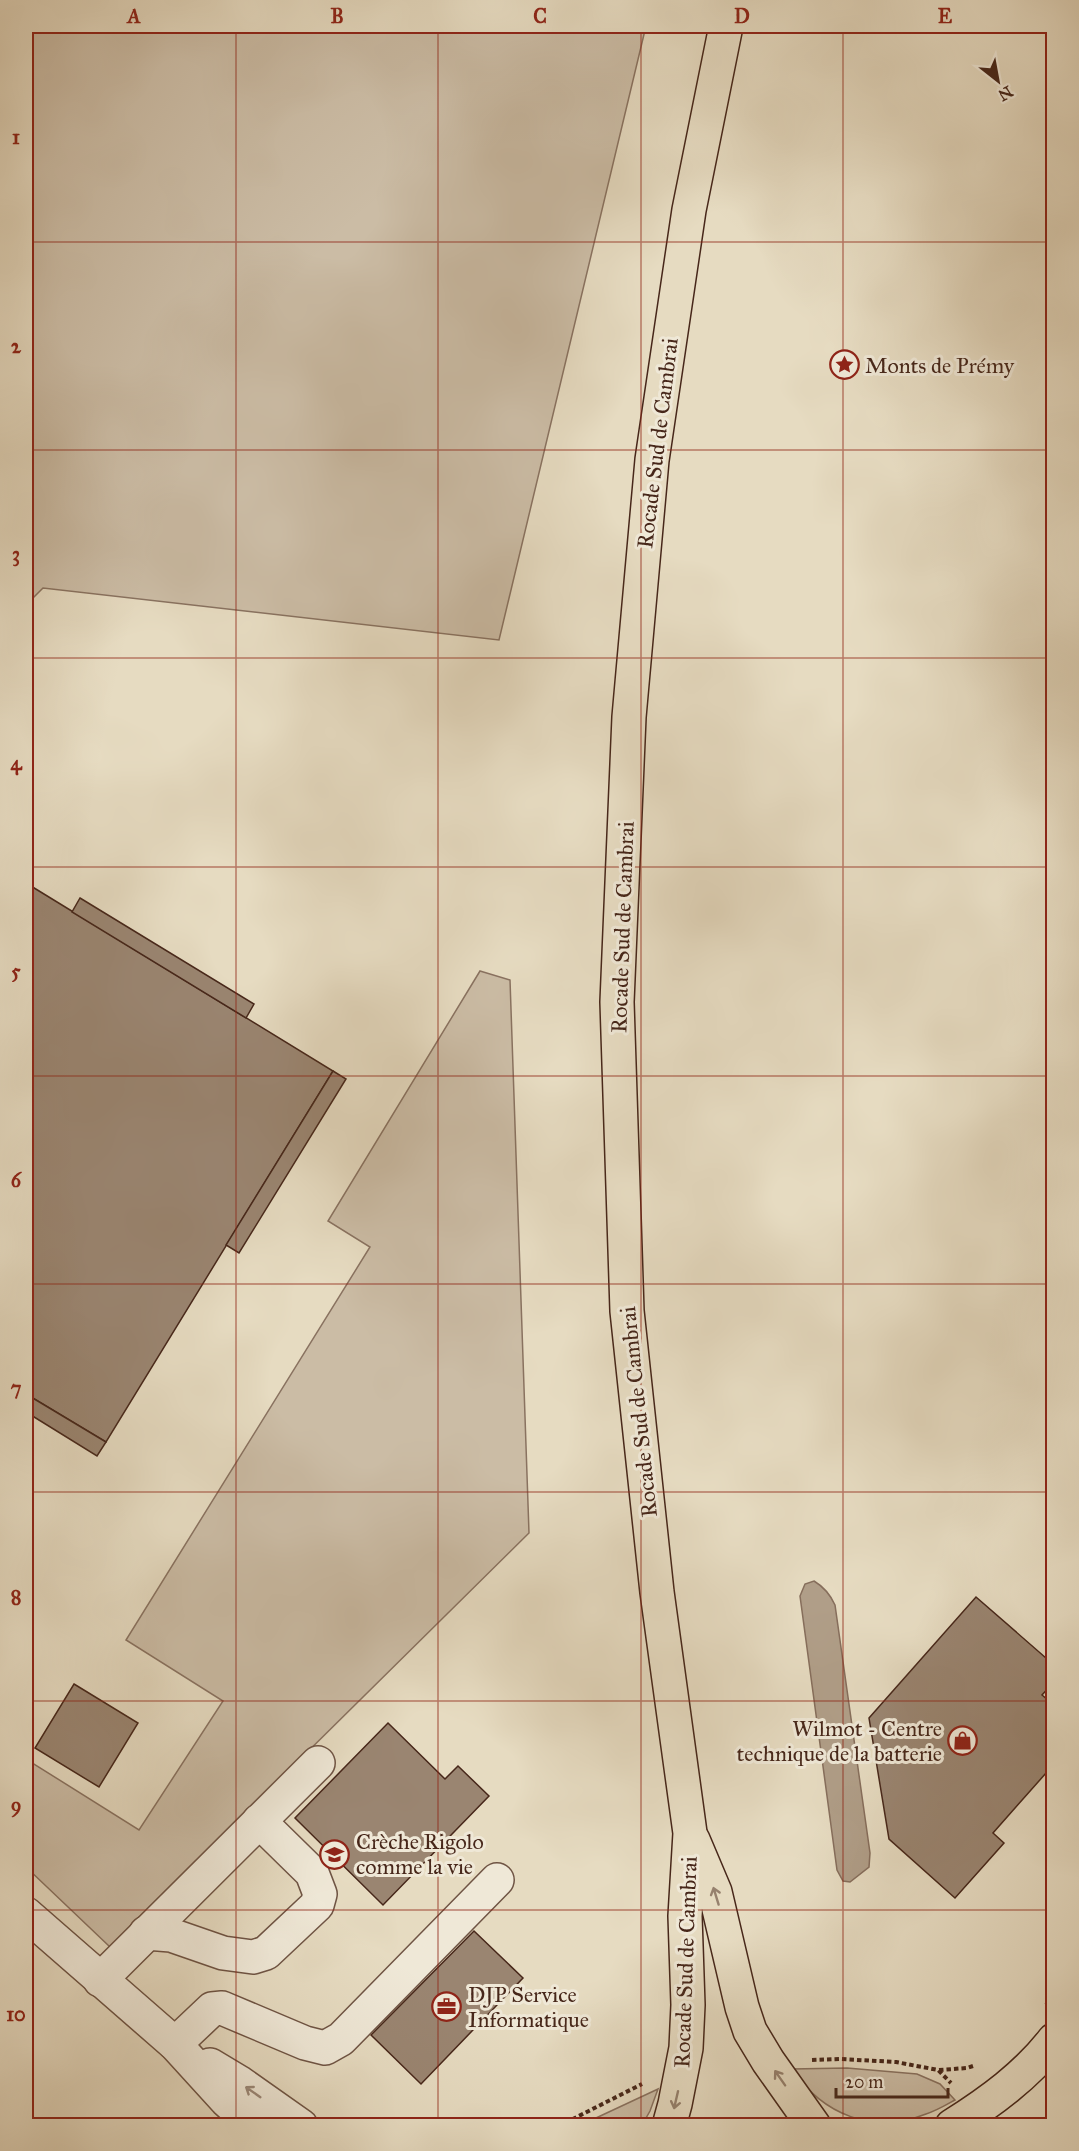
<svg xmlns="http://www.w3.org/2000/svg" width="1079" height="2151" viewBox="0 0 1079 2151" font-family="'IM FELL Great Primer',serif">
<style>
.green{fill:#cbbca5;stroke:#897260;stroke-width:1.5}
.water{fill:#b09e88;stroke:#866e5c;stroke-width:1.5}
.building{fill:#9a8571;stroke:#47271a;stroke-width:1.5}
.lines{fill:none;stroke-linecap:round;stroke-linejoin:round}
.minor-casing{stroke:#6f5444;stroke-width:36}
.major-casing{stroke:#47271a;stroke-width:36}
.highway-casing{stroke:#47271a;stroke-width:36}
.path{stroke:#47271a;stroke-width:4;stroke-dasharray:4.5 3;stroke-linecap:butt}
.minor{stroke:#efe8d7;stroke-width:33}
.major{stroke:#e6dbc1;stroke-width:33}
.highway{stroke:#e6dbc1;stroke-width:33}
.oneway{stroke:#96816e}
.oneway2{stroke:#9b8878}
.grid{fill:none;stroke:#8f2418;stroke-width:1.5;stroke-opacity:0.55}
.labels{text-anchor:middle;stroke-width:6;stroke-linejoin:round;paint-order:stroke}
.poi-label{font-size:22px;fill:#47271a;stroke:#efe8d7;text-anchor:start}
.street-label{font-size:22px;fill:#47271a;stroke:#efe8d7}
.neatline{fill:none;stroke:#8f2418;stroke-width:2}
.grid-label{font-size:20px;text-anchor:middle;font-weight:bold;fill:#8f2418}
</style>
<rect width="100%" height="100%" fill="#e6dbc1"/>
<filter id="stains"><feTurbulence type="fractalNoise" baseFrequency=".00333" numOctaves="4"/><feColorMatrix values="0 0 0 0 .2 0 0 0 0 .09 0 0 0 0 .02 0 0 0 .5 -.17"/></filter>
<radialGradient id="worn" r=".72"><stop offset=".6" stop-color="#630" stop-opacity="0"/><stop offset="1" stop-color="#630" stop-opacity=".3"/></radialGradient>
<g class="green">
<polygon points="26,26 646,26 499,640 43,588 26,605"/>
<polygon points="480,971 510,980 529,1533 110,1947 26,1867 26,1759 139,1830 223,1701 126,1640 370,1247 328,1221"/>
<path d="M847,2068l70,6 23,10 15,16c-9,5 -19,11 -29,14 -53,21 -103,1 -134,-45z"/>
<polygon points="658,2089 650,2111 642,2125 581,2125"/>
</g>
<path class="water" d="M814,1581c10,6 16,13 21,24l35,248 -1,14 -19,15 -7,-1 -6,-11 -37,-274 5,-12z"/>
<g class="building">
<polygon points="26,883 333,1071 106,1442 26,1394"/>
<polygon points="80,898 254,1004 246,1018 72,912"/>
<polygon points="333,1071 346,1079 239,1253 226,1245"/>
<polygon points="26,1394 106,1442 97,1456 26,1412"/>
<polygon points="976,1597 1054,1665 1054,1682 1042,1695 1054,1705 1054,1764 993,1833 1004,1843 955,1898 889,1839 869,1718"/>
<polygon points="74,1684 138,1723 99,1787 35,1748"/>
<polygon points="388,1723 445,1779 458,1766 489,1796 383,1905 295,1818"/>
<polygon points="474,1931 523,1978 421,2084 371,2035"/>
</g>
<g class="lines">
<defs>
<g id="minor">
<polyline points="26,1914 175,2044 226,2100 255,2126"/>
<polyline points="146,1933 171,1935 223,1953 253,1957 266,1953 317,1905 320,1894 312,1873 259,1821"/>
<polyline points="100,1980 318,1763"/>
<polyline points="175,2044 212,2009 222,2008 305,2043 325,2048 341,2039 497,1880"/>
<polyline points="210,2065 240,2083 301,2126"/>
</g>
<path id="major" d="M952,2126c38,-24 74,-50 102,-86"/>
<g id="highway">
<polyline points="693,1840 715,1892 742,2007 750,2031 768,2061 814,2126"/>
<polyline points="669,2126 675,2104 686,2048 688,2005 685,1916 690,1833 657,1592 627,1311 617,1002 629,717 652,460 689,210 726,26"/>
</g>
</defs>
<use href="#minor" class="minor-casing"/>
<use href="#major" class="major-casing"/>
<use href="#highway" class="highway-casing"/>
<g class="path">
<polyline points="1046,2005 1054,1997"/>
<polyline points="812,2060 840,2059 896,2062 938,2070 951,2083"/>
<polyline points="939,2070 967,2068 973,2066"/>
<polyline points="559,2126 642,2084"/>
</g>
<use href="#minor" class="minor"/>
<use href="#major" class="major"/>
<use href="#highway" class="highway"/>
</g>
<defs><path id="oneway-shaft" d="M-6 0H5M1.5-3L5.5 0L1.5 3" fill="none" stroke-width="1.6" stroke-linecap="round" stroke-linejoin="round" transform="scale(1.5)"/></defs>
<g class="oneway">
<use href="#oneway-shaft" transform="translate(716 1896) rotate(-107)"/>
<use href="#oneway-shaft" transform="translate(780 2078) rotate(-125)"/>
<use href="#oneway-shaft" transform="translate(676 2100) rotate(103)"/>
</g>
<use class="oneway2" href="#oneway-shaft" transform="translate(253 2092) rotate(-145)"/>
<path class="grid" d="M236,26v2100M438,26v2100M641,26v2100M843,26v2100M26,242h1028M26,450h1028M26,658h1028M26,867h1028M26,1076h1028M26,1284h1028M26,1492h1028M26,1701h1028M26,1910h1028"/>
<defs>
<symbol id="sight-ring" viewBox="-11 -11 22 22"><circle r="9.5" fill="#efe8d7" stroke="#8f2418" stroke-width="1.5"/><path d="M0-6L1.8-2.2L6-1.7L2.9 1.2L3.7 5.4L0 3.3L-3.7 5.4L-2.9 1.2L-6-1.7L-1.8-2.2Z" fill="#8f2418"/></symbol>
<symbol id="shop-ring" viewBox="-11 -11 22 22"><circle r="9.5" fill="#efe8d7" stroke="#8f2418" stroke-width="1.5"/><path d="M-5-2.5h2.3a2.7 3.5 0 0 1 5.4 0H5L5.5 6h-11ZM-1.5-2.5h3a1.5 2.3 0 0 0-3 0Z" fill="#8f2418"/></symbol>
<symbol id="school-ring" viewBox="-11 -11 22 22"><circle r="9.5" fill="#efe8d7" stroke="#8f2418" stroke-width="1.5"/><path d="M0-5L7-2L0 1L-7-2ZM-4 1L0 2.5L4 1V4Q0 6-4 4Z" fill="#8f2418"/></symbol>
<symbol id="office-ring" viewBox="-11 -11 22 22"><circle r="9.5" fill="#efe8d7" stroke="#8f2418" stroke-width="1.5"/><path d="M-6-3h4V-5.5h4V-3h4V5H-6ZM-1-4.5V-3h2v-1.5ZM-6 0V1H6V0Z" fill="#8f2418"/></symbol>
</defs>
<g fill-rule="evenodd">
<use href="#sight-ring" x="828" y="348" width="33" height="33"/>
<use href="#shop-ring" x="946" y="1724" width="33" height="33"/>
<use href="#school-ring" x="318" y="1838" width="33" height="33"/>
<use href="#office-ring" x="430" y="1990" width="33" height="33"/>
</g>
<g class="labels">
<g class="poi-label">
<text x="865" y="373">Monts de Prémy</text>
<text x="942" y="1736" text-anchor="end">Wilmot - Centre<tspan x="942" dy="25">technique de la batterie</tspan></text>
<text x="356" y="1849">Crèche Rigolo<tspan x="356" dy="25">comme la vie</tspan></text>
<text x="468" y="2002">DJP Service<tspan x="468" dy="25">Informatique</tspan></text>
</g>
<g class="street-label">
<text transform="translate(657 443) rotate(-83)" y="8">Rocade Sud de Cambrai</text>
<text transform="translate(622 927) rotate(-88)" y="8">Rocade Sud de Cambrai</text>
<text transform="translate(638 1412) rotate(-96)" y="8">Rocade Sud de Cambrai</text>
<text transform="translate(685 1962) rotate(-88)" y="8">Rocade Sud de Cambrai</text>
</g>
</g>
<rect width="1079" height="2151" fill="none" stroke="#e6dbc1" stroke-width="66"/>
<g transform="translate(998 81) rotate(149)" stroke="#efe8d7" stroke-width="4.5" paint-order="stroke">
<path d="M0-4.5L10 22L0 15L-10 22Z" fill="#47271a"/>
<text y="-9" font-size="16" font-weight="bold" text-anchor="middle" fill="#47271a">N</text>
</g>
<path d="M836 2088v9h112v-9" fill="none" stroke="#47271a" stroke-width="3"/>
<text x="845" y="2088" font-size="18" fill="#47271a" stroke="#efe8d7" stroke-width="4.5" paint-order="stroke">20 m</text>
<rect x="33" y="33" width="1013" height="2085" class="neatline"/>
<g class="grid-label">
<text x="134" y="23">A</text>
<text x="337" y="23">B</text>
<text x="540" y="23">C</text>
<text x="742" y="23">D</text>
<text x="945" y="23">E</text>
<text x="16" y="144">1</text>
<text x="16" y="353">2</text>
<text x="16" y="561">3</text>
<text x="16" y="770">4</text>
<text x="16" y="978">5</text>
<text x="16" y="1187">6</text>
<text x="16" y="1395">7</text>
<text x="16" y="1604">8</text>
<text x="16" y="1812">9</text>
<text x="16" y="2021">10</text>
</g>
<rect width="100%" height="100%" filter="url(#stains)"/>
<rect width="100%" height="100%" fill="url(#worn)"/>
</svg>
